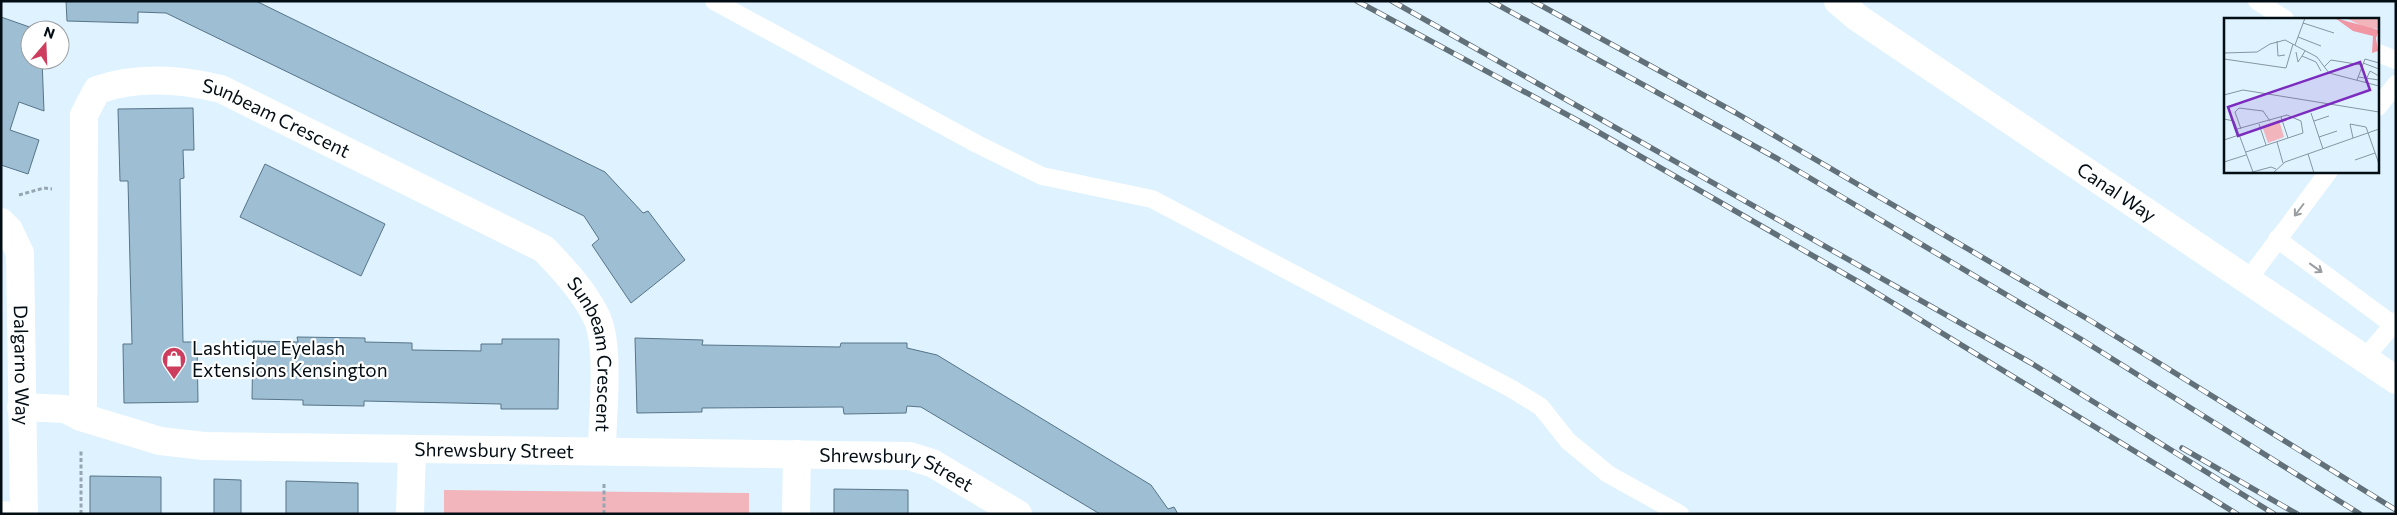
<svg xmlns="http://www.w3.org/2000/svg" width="2397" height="515" viewBox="0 0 2397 515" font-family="Commissioner,sans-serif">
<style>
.green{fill:#f2b5bb}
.building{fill:#9ebed3;stroke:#577488}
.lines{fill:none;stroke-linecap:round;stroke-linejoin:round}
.path{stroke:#96a6b1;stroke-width:3;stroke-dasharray:4 2.5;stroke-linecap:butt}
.lane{stroke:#fff;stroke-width:18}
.street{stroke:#fff;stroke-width:28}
.rail-casing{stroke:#617079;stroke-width:5.5}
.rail{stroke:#fff;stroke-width:4;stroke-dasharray:11;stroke-linecap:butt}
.oneway{stroke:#9a9ea1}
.labels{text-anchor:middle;stroke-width:4.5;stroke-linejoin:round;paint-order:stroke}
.street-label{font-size:19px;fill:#030d14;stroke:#fff}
.poi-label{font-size:19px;fill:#030d14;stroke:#fff;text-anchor:start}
.inset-road{fill:none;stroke:#8696a1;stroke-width:1}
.view{fill:#7b2cbf;fill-opacity:0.15;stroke:#7b2cbf;stroke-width:2.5}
.inset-edge{fill:none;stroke:#030d14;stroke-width:2.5}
</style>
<rect width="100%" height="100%" fill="#def2ff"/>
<polygon class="green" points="444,490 749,493 749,514 444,514"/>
<g class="building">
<polygon points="66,1 256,1 605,172 643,213 648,211 685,260 631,303 592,245 599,239 584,216 166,13 138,12 138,23 67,21"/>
<polygon points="1,17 38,30 30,30 30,60 42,60 44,111 19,102 10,130 39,140 28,174 1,165"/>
<polygon points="193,108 194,150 183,150 184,178 180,179 183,342 197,342 198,402 124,403 123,344 132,344 128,181 120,181 118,109"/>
<polygon points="265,164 385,224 361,276 240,217"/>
<polygon points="297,337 365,338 365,342 412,343 412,350 481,351 481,344 502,344 502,339 559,339 558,409 501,409 501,404 364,401 364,406 303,405 303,400 252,399 253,341 298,342"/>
<polygon points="635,338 703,340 702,345 840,347 841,343 907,343 907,348 937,355 1151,485 1168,509 1174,507 1178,514 1100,514 921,407 907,406 906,413 844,414 843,407 702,408 702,412 637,413"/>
<polygon points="90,476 161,477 161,514 90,514"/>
<polygon points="214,479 241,480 241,514 214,514"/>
<polygon points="286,481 358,483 358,514 286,514"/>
<polygon points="834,489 908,490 908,514 834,514"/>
</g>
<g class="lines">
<g class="path">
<polyline points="19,195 44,188 52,189"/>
<polyline points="81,514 81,449"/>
<polyline points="604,514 604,484"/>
</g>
<g class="lane">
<polyline points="714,1 977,144 1042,176 1152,199 1512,389 1541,407 1568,441 1608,474 1680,514"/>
<polyline points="2257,1 2285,19"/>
<polyline points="2378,53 2396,60"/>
<polyline points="2378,107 2396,84"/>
<polyline points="2277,239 2396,327"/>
<polyline points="2247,281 2329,171"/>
<polyline points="2364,359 2396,321"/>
<polyline points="1,510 24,512"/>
</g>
<g class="street">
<path id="s1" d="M1838,1l20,17 538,362"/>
<path id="s2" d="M1,222l8,8 11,23 4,261"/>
<path id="s3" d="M21,407l44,2 16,8 79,24 44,5 705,10 23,7 86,51"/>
<path id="s4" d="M81,417l2,-14 1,-288 13,-25c40,-14 83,-11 124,-1l323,160c20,21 39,41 52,67 15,30 6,100 6,134"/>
<polyline points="410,514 412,449"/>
<polyline points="796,514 797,454"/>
</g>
<defs>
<g id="rail">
<polyline points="1357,1 1586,125 1862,284 2237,514"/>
<polyline points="1392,1 2031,363 2274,514"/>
<polyline points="1491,1 1778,159 2079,338 2360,514"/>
<polyline points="1533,1 1736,113 2091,321 2396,510"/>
<polyline points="2182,448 2297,514"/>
</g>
</defs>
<use href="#rail" class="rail-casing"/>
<use href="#rail" class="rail"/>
</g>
<defs><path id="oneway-shaft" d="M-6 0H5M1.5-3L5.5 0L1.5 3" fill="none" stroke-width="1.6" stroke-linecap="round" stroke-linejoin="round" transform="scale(1.25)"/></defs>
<g class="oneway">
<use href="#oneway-shaft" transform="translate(2299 210) rotate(127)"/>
<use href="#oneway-shaft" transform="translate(2316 268) rotate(36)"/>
</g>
<defs>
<symbol id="shop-pin" viewBox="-11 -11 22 30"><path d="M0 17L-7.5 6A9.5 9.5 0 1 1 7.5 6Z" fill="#cd3d5e" stroke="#fff"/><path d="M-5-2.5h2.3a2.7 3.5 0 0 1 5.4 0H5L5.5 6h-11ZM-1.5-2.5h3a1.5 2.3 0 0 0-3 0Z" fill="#fff"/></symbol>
</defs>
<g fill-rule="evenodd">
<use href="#shop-pin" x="160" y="345" width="28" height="38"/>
</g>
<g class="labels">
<g class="street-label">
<text dy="7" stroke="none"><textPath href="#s4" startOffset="518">Sunbeam Crescent</textPath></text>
<text dy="7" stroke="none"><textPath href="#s1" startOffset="338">Canal Way</textPath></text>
<text dy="7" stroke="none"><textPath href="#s4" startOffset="938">Sunbeam Crescent</textPath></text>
<text dy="7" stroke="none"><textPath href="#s2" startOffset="149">Dalgarno Way</textPath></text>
<text dy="7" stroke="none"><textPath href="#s3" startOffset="479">Shrewsbury Street</textPath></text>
<text dy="7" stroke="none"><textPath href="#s3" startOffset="884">Shrewsbury Street</textPath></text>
</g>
<g class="poi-label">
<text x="192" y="355">Lashtique Eyelash<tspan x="192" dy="22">Extensions Kensington</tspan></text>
</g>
</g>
<g transform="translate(2224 18)">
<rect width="155" height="155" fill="#def2ff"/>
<path d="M122,0h33v11l-15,-2zM55,102l5,17 -16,6 -6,-17z" fill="#f2b5bb"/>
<path d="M111,0l44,12 -3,8 2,13 -6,2 1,-17 -20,-5z" fill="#f097a3"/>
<path class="inset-road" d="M79,5l31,10M74,19l23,9M53,23l1,15 7,-1M71,27l10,-27M81,33l-3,5 14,6 5,9M72,34l2,10 4,-6M0,35l33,-1 13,-8 15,-4 32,17 12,16 50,13M0,41l62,9 7,-24M139,45l16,6M100,49l7,-7 31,5M134,59l21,3M133,62l8,-21 14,4M141,64l5,-11 9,5M0,77l19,-5 136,22M87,95l12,36M57,99l7,21M0,101l10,2 19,51M90,103l15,-5M35,106l7,21M13,111l50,-14 14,6 2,12 -57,19M17,111l-6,-17 4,-4 24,3 7,10M95,119l18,-6M129,120l-3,-14 16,3 13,37M0,122l15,-5M53,124l6,21M84,136l6,19M131,142l20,-7M0,144l22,-7M25,155l22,-6 5,2M49,155l12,-11 94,-33"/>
<path class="view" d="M136,44l10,28 -132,46 -10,-29z"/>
<rect width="155" height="155" class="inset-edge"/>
</g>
<rect width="2397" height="515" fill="none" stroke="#030d14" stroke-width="5"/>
<g transform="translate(45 45) rotate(19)"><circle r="24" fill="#ffffff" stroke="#9a9ea1"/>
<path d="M0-4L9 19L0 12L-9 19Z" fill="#cd3d5e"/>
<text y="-8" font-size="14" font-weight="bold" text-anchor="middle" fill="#030d14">N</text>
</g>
</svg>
